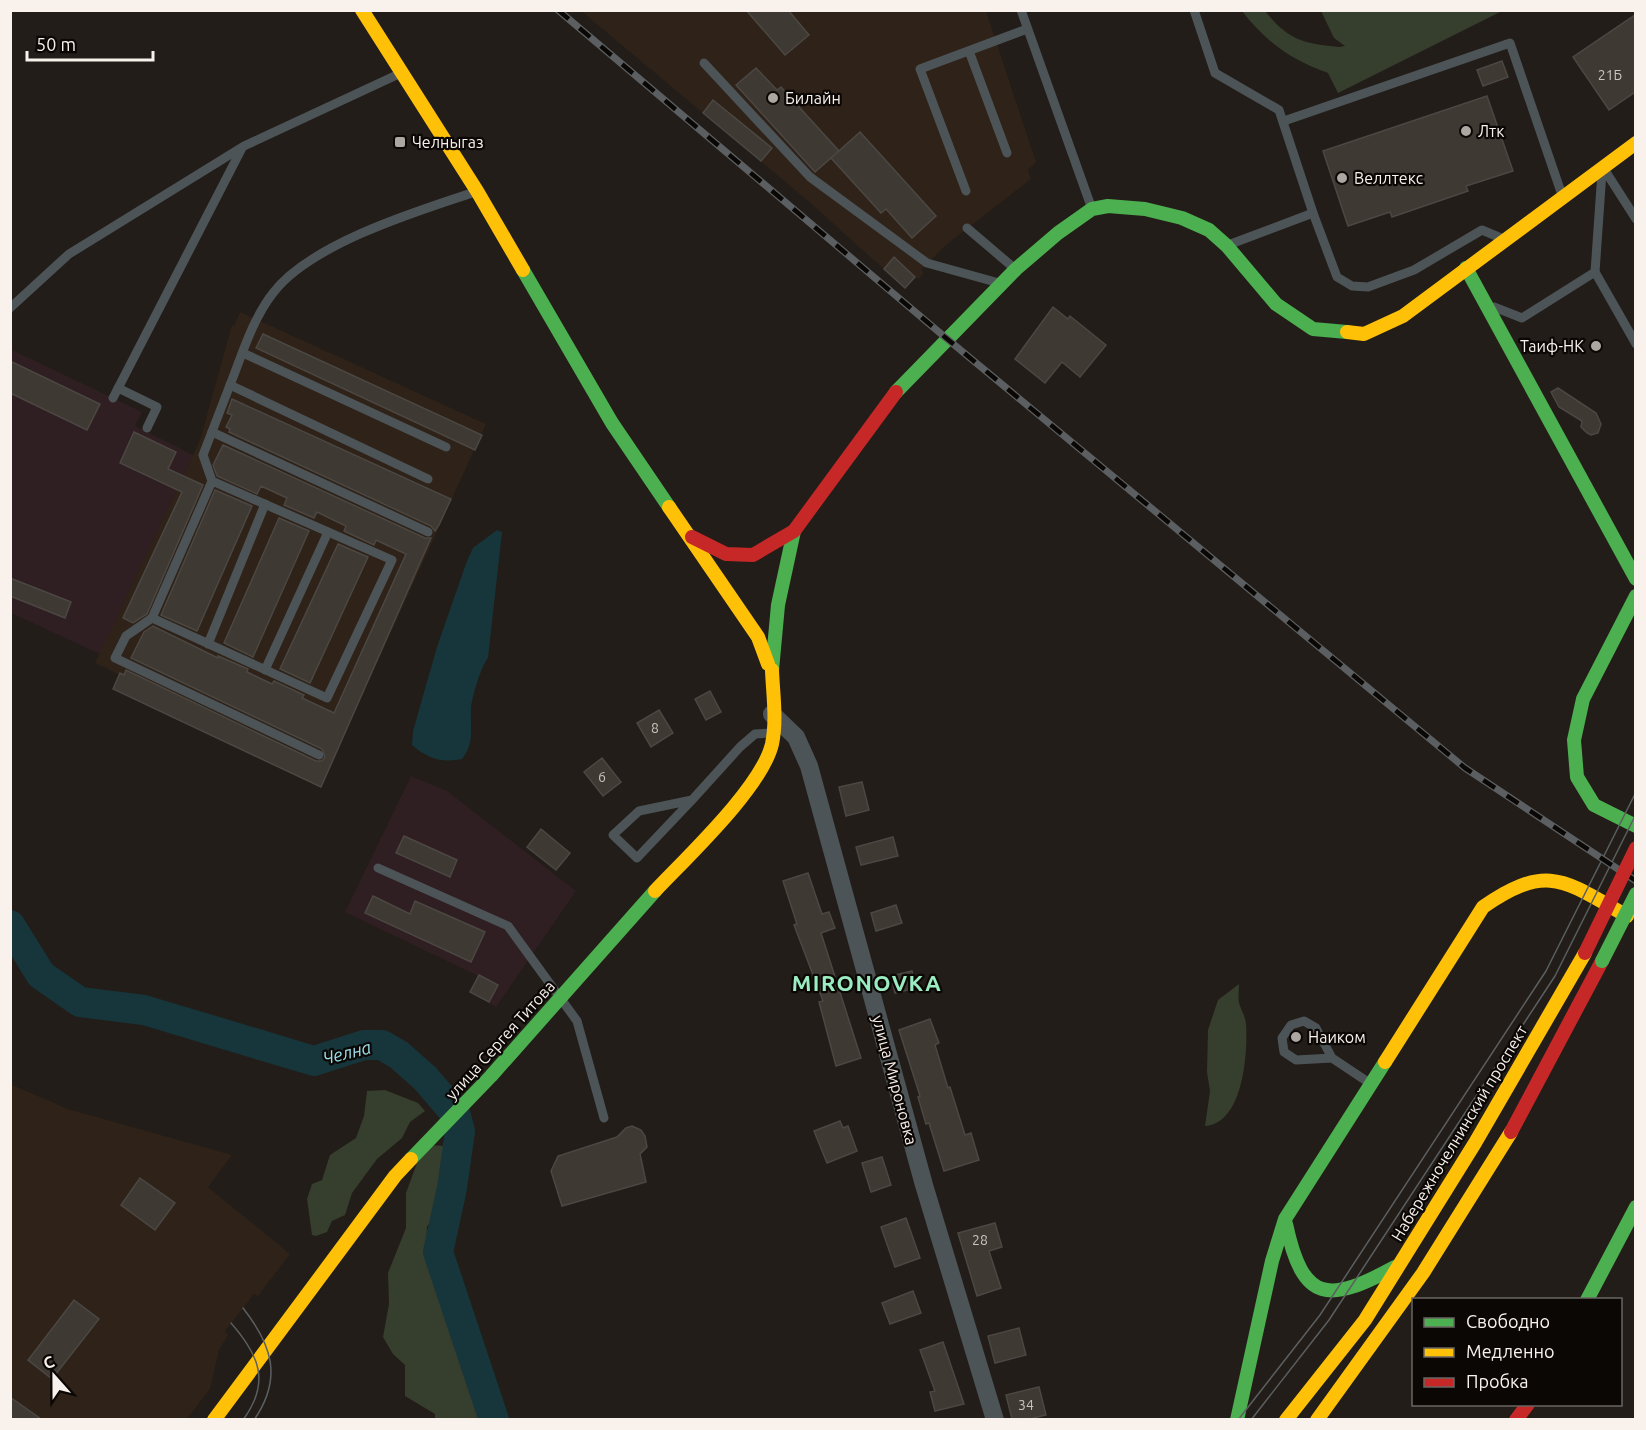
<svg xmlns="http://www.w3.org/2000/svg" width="1646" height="1430" viewBox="0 0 1646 1430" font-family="Ubuntu,sans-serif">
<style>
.commercial{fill:#301f22}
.built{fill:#2f2218}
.green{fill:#363e2d}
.water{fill:#17363b}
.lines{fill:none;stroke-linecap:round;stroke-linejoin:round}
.river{stroke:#17363b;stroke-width:30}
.building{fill:#3e3932;stroke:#4b4743;stroke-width:1.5}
.lane{stroke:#4c5457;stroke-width:9}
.street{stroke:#4c5457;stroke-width:18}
.fast{stroke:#4caf50;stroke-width:14}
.slow{stroke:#ffc107;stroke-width:14}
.jam{stroke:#c62828;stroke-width:14}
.tram{stroke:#5b5f61;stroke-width:1.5}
.rail-casing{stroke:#5b5f61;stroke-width:7}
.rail{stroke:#0b0705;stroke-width:4.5;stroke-dasharray:14;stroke-linecap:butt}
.fast-bridge{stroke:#4caf50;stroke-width:14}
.jam-bridge{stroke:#c62828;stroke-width:14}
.poi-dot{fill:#ada7a2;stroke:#0b0705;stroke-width:2}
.labels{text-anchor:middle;stroke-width:4.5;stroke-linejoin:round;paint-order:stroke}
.number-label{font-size:14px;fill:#cac3be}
.poi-label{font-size:16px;fill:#f8f1ec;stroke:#0b0705;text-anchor:start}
.street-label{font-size:16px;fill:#f8f1ec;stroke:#0b0705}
.water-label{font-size:18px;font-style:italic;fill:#9bdfeb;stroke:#0b0705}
.district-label{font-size:22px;font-weight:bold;letter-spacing:1.5px;fill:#9aecc1;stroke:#0b0705}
</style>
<rect width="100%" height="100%" fill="#221d18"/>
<g class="commercial">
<polygon points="10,349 142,412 135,426 193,455 100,654 11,613"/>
<polygon points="411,776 447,791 576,891 496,1007 470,992 478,976 345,912"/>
</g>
<g class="built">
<polygon points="581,11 986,11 1036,162 1028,170 1031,179 946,245 921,270 924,273 918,279 915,277 905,288 807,200"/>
<polygon points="240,312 486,424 327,773 95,663 200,440 232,325 234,326"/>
<polygon points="10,1084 68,1109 232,1155 208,1187 290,1254 258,1296 254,1294 225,1331 228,1335 219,1350 210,1389 187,1419 11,1419"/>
</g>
<g class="green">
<path d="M1242,11h23c22,28 38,33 74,36l6,-1 -11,-8 -13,-27h181l-164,82 -10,-20c-37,-13 -62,-31 -86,-62z"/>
<path d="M1239,984c0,5 -1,13 0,19 2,7 6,12 7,21 2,30 -3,100 -41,102l5,-35 -3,-19 1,-42 10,-30z"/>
<polygon points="385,1090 418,1103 425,1111 410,1122 402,1138 377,1159 352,1193 345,1215 332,1221 327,1232 316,1236 312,1235 307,1199 312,1184 322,1180 330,1155 356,1138 364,1116 367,1091"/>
<polygon points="429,1145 445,1146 435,1214 427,1227 426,1251 442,1292 459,1355 486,1419 435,1419 435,1414 405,1396 405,1365 393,1354 383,1337 389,1304 388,1273 406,1228 406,1193 417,1163"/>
</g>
<path class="water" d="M497,530l5,2 -14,126c-7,8 -16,39 -17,50 -1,19 4,35 -9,51 -22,4 -33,0 -50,-14l1,-14 24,-84 30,-86 6,-13z"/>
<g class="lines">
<polyline class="river" points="10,925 41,975 80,1002 144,1010 314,1061 364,1045 382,1045 399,1055 425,1078 455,1113 460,1131 452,1188 438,1252 494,1420"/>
</g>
<g class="building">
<polygon points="746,10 788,10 809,35 785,55"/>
<polygon points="1635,15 1635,92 1609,110 1573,57"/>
<polygon points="1502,61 1508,77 1483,86 1477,70"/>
<polygon points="756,68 777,90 781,87 839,151 815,172 736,85"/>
<polygon points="1487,96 1513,171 1466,186 1468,191 1392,217 1390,212 1348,226 1323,151"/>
<polygon points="713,100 772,148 761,161 703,113"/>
<polygon points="860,132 936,216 912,238 886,209 881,213 831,158"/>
<polygon points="894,257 915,277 905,288 884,269"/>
<polygon points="1053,307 1068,319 1070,316 1106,345 1080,377 1062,362 1045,383 1015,359"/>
<polygon points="263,334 482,435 475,450 256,348"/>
<polygon points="10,361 100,404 87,430 10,393"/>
<polygon points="1558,388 1596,413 1601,424 1598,433 1591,435 1587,433 1581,427 1582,421 1559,407 1551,392"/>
<polygon points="232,399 451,499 439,525 435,531 431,526 229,432 230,429 226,427 232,415 227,413"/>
<polygon points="134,432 176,452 168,469 203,485 147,614 133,623 123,618 182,492 120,463"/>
<polygon points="223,445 425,538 431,538 321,787 113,689 120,673 124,675 126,670 316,761 322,761 325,757 322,749 131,658 144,632 153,626 218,658 218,656 248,669 247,672 272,684 274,681 304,695 302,698 334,713 406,554 376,540 374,545 344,531 346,526 317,512 314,518 284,505 287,498 261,486 257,494 217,476 213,465"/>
<polygon points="215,490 252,506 197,631 161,615"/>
<polygon points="279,518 309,531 253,657 224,643"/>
<polygon points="338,544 368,557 310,683 280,669"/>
<polygon points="10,578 71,602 65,618 10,596"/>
<polygon points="710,691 721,712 706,720 695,699"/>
<polygon points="659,710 673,733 651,747 637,723"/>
<polygon points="602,758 621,782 603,796 584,772"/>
<polygon points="862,782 869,810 846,816 839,787"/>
<polygon points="541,829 570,853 556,870 527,847"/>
<polygon points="404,836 457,860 450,877 396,853"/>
<polygon points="893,837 898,856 861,865 856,847"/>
<polygon points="808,873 822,914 829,912 835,928 821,933 861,1058 836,1066 819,1002 823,1001 794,925 797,924 783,881"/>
<polygon points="373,896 410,914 415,901 485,932 471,962 365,913"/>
<polygon points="896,905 902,923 876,931 871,913"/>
<polygon points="912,971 916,988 895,993 891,976"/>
<polygon points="479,975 498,985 489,1002 470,992"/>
<polygon points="930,1019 939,1043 935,1045 948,1088 950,1087 965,1135 971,1133 979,1160 944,1171 929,1123 926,1124 918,1097 920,1096 899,1030"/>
<polygon points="840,1121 843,1128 848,1126 857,1151 827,1163 814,1131"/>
<polygon points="632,1126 641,1130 645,1136 647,1147 640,1154 646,1182 562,1206 551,1171 558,1156 617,1137 626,1128"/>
<polygon points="882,1157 891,1185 871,1192 862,1163"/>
<polygon points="140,1178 175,1203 155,1230 121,1205"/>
<polygon points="906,1218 920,1258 895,1267 881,1227"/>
<polygon points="995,1223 1002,1247 989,1251 1001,1288 977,1296 958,1233"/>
<polygon points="913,1291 921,1313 890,1324 882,1303"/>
<polygon points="74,1300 99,1319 52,1379 28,1360"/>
<polygon points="1019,1328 1026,1355 995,1363 988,1336"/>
<polygon points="943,1342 964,1404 935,1411 930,1392 935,1391 920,1350"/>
<polygon points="1039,1387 1046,1415 1029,1419 1012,1419 1006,1395"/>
<polygon points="10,1397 41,1419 10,1419"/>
</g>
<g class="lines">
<g class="lane">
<polyline points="1021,10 1092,209"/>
<polyline points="1194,10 1215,73 1279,110 1313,213 1337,277 1352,286 1368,287 1414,270 1482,230 1501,238"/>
<polyline points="969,51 1007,153"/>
<polyline points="704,63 810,177 927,263 999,283"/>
<polyline points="1284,121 1510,43 1562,195"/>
<polyline points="1604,169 1636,219"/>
<polyline points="1602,172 1595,272 1636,344"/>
<polyline points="966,191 920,69 1027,29"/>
<polyline points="967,228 1014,268"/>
<polyline points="1228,245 1313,213"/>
<polyline points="1494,307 1522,318 1595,272"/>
<polyline points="10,308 69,254 244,146 401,73"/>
<polyline points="243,353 446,447"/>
<polyline points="118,388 157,407 147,428"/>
<polyline points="113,398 242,148"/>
<polyline points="212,432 428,532"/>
<path d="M428,479l-198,-94c12,-30 22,-65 43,-92 37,-49 144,-82 202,-101"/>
<polyline points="212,481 152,618 327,698 392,560 212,481 203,455 230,385"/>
<polyline points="152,618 126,636 115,658 319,755"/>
<polyline points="208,644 265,504"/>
<polyline points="265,670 328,532"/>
<polyline points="692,800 637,858 613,835 639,811 692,800 740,747 755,734 772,733"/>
<polyline points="378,868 508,926 577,1021 604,1118"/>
<polyline points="1332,1058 1296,1060 1284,1052 1282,1038 1291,1025 1304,1021 1316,1028 1332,1058 1368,1082"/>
</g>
<polyline class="street" points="772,714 796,737 809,766 924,1185 995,1420"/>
<g class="fast">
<polyline points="1466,268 1636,579"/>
<polyline points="523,270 612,423 669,507"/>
<polyline points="896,392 1016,269 1058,233 1092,209 1108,206 1145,209 1182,218 1209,230 1227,246 1276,304 1313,329 1347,332"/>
<polyline points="1636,596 1583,699 1574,740 1577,777 1594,805 1636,826"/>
<polyline points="772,670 778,605 794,531"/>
<polyline points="411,1159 491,1076 655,891"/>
<path d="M1286,1224c17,80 43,79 109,43"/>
<polyline points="1587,1300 1636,1207"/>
<polyline points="1237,1420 1272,1261 1285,1219 1385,1062"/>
</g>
<g class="slow">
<polyline points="362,10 477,191 523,270"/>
<polyline points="1347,332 1364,334 1403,316 1636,143"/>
<polyline points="669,507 758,637 768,664"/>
<path d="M655,891c32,-34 107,-104 117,-147 5,-24 1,-49 0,-74"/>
<path d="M1385,1062l98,-155c65,-45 82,-26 144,9"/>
<polyline points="214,1420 395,1176 411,1159"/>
<polyline points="1286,1420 1365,1320 1475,1143 1585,953"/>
<polyline points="1317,1420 1423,1273 1511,1132"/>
</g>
<g class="jam">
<polyline points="692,537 726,554 753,555 794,531 896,392"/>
<polyline points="1511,1132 1602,961"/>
<polyline points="1516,1420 1528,1404"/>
</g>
<g class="tram">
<path d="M243,1308c29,37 40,70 11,112"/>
<path d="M231,1323c28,32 40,59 12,97"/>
<polyline points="1238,1420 1320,1315 1546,971 1636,792"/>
<polyline points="1251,1420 1329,1320 1555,976 1636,814"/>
</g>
<defs>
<polyline id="rail" points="558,10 946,338 1465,768 1636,881"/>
</defs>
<use href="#rail" class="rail-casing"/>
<use href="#rail" class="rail"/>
<polyline class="fast-bridge" points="1602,961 1636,894"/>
<polyline class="jam-bridge" points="1585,953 1636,848"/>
</g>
<g class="poi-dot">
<circle cx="773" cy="98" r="6"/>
<circle cx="1466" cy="131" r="6"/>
<rect x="394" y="136" width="12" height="12" rx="3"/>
<circle cx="1342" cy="178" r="6"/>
<circle cx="1596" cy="346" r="6"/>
<circle cx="1296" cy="1037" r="6"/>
</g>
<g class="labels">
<g class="number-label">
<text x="1610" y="80">21Б</text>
<text x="655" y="733">8</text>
<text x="602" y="782">6</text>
<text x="980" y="1245">28</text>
<text x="1026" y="1410">34</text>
</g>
<g class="poi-label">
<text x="785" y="104">Билайн</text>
<text x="1478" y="137">Лтк</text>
<text x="412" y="148">Челныгаз</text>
<text x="1354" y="184">Веллтекс</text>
<text x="1584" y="352" text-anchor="end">Таиф-НК</text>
<text x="1308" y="1043">Наиком</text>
</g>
<g class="street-label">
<text transform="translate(500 1040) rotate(-48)" y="6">улица Сергея Титова</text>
<text transform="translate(895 1080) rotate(75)" y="6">улица Мироновка</text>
<text transform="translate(1459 1133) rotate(-59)" y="6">Набережночелнинский проспект</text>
</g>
<g class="water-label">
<text transform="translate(347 1053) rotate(-14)" y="6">Челна</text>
</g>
<g class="district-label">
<text x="867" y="991">MIRONOVKA</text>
</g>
</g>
<rect width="1646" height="1430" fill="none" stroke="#f8f1ec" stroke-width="24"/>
<rect x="1412" y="1298" width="210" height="108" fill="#0b0705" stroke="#6a6561" stroke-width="1.5"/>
<rect x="1424" y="1318" width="30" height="9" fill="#4caf50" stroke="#6a6561" stroke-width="1.5"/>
<text x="1466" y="1328" font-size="18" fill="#f8f1ec">Свободно</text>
<rect x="1424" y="1348" width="30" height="9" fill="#ffc107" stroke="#6a6561" stroke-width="1.5"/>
<text x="1466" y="1358" font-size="18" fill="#f8f1ec">Медленно</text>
<rect x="1424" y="1378" width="30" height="9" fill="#c62828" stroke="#6a6561" stroke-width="1.5"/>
<text x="1466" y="1388" font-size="18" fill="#f8f1ec">Пробка</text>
<g transform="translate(54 1376) rotate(339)" stroke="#0b0705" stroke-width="4.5" paint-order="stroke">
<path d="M0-4.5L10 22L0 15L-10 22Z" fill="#f8f1ec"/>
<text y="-9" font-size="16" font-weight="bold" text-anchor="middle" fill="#f8f1ec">С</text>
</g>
<path d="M27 51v9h126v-9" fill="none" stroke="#f8f1ec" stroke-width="3"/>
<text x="36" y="51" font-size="18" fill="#f8f1ec" stroke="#0b0705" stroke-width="4.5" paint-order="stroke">50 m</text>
</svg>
